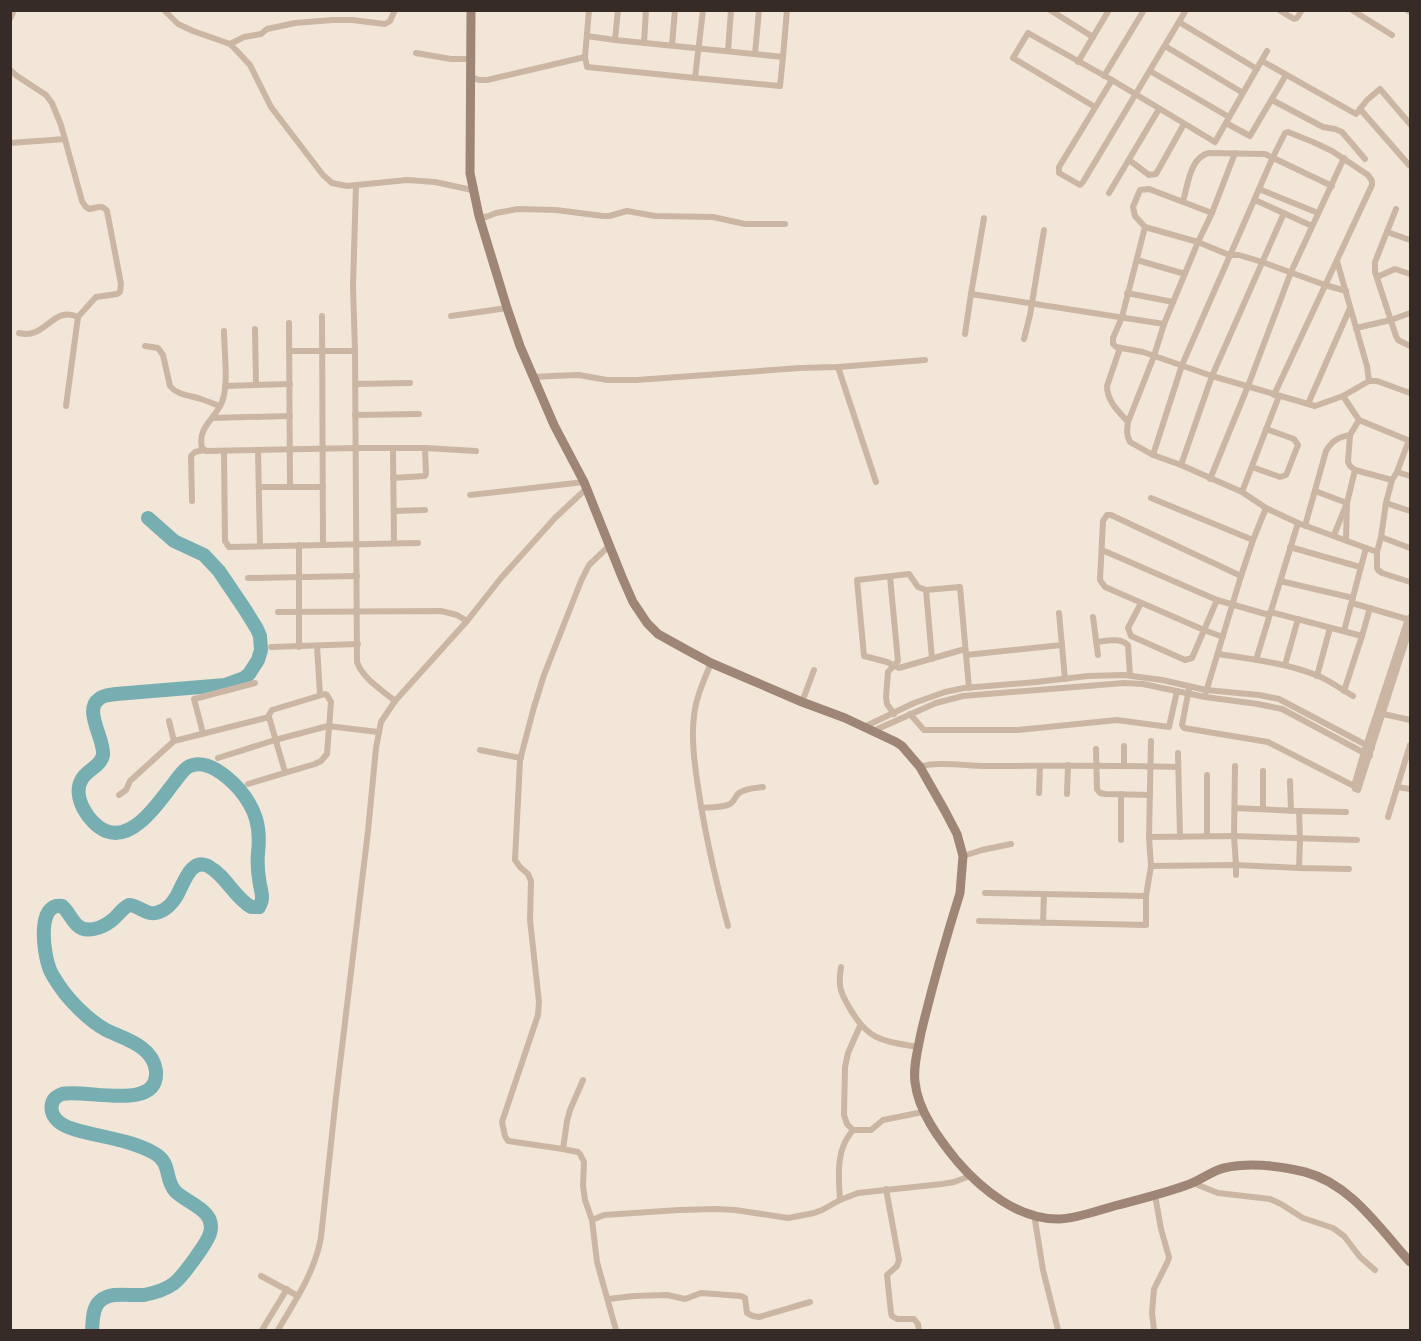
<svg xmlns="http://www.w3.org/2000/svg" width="1421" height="1341" viewBox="0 0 1421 1341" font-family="'Source Sans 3',sans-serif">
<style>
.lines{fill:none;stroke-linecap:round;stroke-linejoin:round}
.river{stroke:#76aeb1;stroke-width:14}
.street{stroke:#cbb6a4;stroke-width:6}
.secondary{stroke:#9e8575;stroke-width:9}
</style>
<rect width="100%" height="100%" fill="#f2e6d8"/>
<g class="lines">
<path class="river" d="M92,1330c1,-9 0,-22 8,-29 11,-10 30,-5 44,-6 10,-2 21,-5 29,-11 8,-5 35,-42 37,-51 7,-23 -24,-30 -35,-42 -11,-13 -3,-28 -21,-38 -22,-12 -46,-15 -70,-21 -8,-2 -18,-4 -25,-10 -10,-8 -11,-23 3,-28 22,-6 97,19 94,-23 -3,-25 -31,-32 -50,-41 -18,-10 -40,-32 -51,-51 -2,-3 -5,-8 -6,-12 -5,-13 -13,-65 13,-61 6,5 9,13 15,19 9,9 25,3 34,-4 7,-5 10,-12 18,-16 10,0 18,12 30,7 6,-2 13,-8 17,-15 7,-11 14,-40 32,-31 18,10 26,31 43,41h8c2,-4 3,-5 3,-9 0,-4 -1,-9 -2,-13 -2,-11 -3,-22 -2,-32 3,-26 -2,-44 -19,-64 -11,-12 -33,-32 -51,-22 -6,4 -11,12 -15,17 -14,18 -40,58 -67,47 -17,-7 -35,-35 -24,-52 5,-9 19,-13 21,-24 2,-15 -20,-45 -4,-56 4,-4 11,-4 17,-5l109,-9 19,-7 5,-4 9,-14 3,-10 -1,-14 -3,-7 -11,-18 -27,-40 -15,-16 -30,-14 -26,-23"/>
<g class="street">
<polyline points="164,10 178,24 193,31 230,44 237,51 250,65 271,107 323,175 332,183 347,186 407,180 435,182 472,190"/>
<polyline points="589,10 585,57 587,67 695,78"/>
<polyline points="703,10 695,78 780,86 783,57"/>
<polyline points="1050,10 1093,37"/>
<polyline points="1279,10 1294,19 1297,18 1302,10"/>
<polyline points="1352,10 1392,35"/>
<polyline points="1407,10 1410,12"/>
<polyline points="10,19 14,10"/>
<polyline points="1179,22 1257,69"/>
<polyline points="587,36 615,40 618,10"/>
<polyline points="615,40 783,57 787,10"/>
<polyline points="644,43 646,10"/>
<polyline points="230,44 244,37 261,34 267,29 295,23 333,20 352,20 385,24 390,21 395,10"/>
<polyline points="672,45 675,10"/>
<polyline points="1165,46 1243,93"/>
<polyline points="728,51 731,10"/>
<polyline points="416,53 451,59 471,59"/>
<polyline points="755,54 759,10"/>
<polyline points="1262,61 1356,114 1367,100 1380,89 1410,124"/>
<polyline points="1078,62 1109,10"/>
<path d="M10,70l7,6 29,19 6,8 9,22 21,76 3,5 4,3c7,-1 13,-5 18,2l14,73 -1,8 -3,2 -21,3 -18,20 -12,89"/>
<polyline points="1150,71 1229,117"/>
<polyline points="1104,76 1144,10"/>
<polyline points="471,77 479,80 487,80 585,57"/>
<polyline points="1112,80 1059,167 1059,173 1080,185 1083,182 1186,10"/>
<polyline points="1272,100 1323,127 1335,129 1342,132 1365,159"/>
<polyline points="1095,107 1013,58 1028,33 1112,80 1215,142 1267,51"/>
<polyline points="1360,109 1409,165"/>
<polyline points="1226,123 1250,136 1286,75"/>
<polyline points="10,143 65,139"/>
<path d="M1235,153l-23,60 -14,29 -34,82 -10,32 -26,66c-1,7 -2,13 2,20l23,13 28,10 61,27 24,16 32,15 79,29"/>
<polyline points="1129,160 1149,175 1156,174 1184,124"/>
<path d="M356,185l-3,101 2,65 2,311c6,17 25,28 38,39"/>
<polyline points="1259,189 1318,213"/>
<polyline points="1109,193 1159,109"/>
<polyline points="1255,200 1312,226"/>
<path d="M1183,201c5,-16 7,-44 26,-48l56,1 67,32"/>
<polyline points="1396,209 1375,262 1375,272 1396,336 1398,340 1410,346"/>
<polyline points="1212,213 1149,189 1140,190 1133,207 1135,216 1145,227 1122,317 1113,338 1113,344 1116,347 1143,352 1212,376 1315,406 1343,396 1369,381 1377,381 1410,393"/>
<polyline points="479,216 486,217 496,213 518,209 556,210 603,216 609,216 627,211 655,216 713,217 745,224 785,224"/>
<polyline points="984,218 971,294 1164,324"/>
<polyline points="1145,227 1198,242 1229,255 1239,255 1262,262 1325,285 1346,291"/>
<polyline points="1387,232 1410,240"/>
<polyline points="1137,260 1185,274"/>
<polyline points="1337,261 1367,366 1369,381"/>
<polyline points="1377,277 1395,269 1410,274"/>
<polyline points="1127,293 1173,302"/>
<polyline points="322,316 323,544"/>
<polyline points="451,316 507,308"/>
<polyline points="289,323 290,487"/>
<polyline points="1356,328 1391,320 1410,313"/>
<polyline points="255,329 256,385"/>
<path d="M224,331c0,19 5,54 -2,71 -6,16 -25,25 -20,46l4,3 150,-3h69l51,3"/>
<path d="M19,333c27,7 33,-28 59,-16"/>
<polyline points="965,334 971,294"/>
<polyline points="1024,339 1030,315 1044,230"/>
<path d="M145,346l13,2 5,7 7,31c8,10 20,9 31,13 6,2 13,5 19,7"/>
<path d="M1120,348l-13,38c0,15 11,25 21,36"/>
<polyline points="289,351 355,351"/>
<polyline points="838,367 876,482"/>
<polyline points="534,377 552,376 579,375 607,380 637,380 800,368 838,367 925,360"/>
<polyline points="356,384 410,383"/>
<polyline points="225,386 290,384"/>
<polyline points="1343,396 1359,420 1410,441"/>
<polyline points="1308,404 1350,308"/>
<polyline points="355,415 419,414"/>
<polyline points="212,418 290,416"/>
<polyline points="1359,420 1350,435 1348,462 1350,466 1355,470 1392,480"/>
<polyline points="1409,440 1397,472 1392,480 1386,503 1381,537 1377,552 1377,568 1378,570 1382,573 1410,582"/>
<polyline points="393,449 394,543"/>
<polyline points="258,450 260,546"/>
<polyline points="224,451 225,541 229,547 418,543"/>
<polyline points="1153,455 1182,365 1273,157 1285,133 1288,132 1313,142 1332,151 1368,175 1372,181 1372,185 1274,395"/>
<polyline points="1181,465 1212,376 1284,213"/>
<polyline points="1252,467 1280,477 1286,475 1287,473 1298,445 1294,439 1266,429"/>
<polyline points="1397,472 1410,476"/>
<polyline points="393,478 425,476 426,474 425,448"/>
<polyline points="1210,479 1248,386 1291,272 1344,158"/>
<polyline points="259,487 323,487"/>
<polyline points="1315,491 1347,503 1346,540"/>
<polyline points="1242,492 1279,396"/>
<polyline points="470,495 584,482"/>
<polyline points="1151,498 1253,540"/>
<polyline points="192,501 191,456 195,452 204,450"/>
<polyline points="1386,503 1410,511"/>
<polyline points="394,511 425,510"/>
<path d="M1305,526l21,-75c6,-10 12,-14 24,-16"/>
<polyline points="1334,535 1347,503 1355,470"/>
<polyline points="1381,537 1410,548"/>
<polyline points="1290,547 1360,567"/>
<polyline points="1102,550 1217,600 1269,615"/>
<polyline points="890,577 898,661 888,672 886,697 887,704 894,714"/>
<polyline points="248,578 357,576"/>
<polyline points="1280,581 1353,598"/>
<polyline points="926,590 932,659"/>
<polyline points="1141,603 1128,628 1131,636 1185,660 1192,658 1217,600"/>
<polyline points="1352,603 1410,620"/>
<polyline points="278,612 441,611 457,615 467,621"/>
<polyline points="1270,612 1362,636"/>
<polyline points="1059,613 1065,679"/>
<polyline points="1093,617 1098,655"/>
<polyline points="1344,631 1366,548"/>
<polyline points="1223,637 1204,630 1105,587 1100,580 1103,521 1107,515 1111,515 1241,576"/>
<path d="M1096,642c11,-1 24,-5 32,3l2,30"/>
<polyline points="317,646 320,695"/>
<polyline points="271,647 358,644"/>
<polyline points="299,647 299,545"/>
<polyline points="965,649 899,668 887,662 864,656 857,580 909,574 918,587 926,590 960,587 969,688"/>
<path d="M1218,654c33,5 67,9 98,21 13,5 25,14 37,21"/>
<polyline points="966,655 1062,645"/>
<polyline points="1256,660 1298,523"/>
<path d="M711,663c-7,17 -15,34 -17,53 -3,21 0,44 3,64 7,50 18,98 31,146"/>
<polyline points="1285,665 1298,619"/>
<polyline points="1317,676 1330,628"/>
<polyline points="1189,689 1182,725 1184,728 1268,742 1354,786 1355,789 1358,790 1410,628"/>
<polyline points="1344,691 1362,636 1370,608"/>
<polyline points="1206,692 1241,576 1253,540 1266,508"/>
<polyline points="802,702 814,670"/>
<polyline points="1379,713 1410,720"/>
<polyline points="910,714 924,730 1018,730 1117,720 1169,727 1177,691"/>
<polyline points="169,721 174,741"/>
<polyline points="864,727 914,703 945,692 964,688 1036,682 1088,676 1124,675 1162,680 1206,690 1259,695 1279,699 1372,748"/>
<polyline points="873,731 936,703 963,696 1124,683 1143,684 1205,697 1258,704 1282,709 1370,756"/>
<polyline points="203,733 194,699 255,683"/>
<polyline points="1151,741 1149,837 1151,866 1236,865 1236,875"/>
<polyline points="1096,749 1097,789 1100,793 1105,794 1150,795"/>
<polyline points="480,750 521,758"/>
<polyline points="1178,753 1180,837"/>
<polyline points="218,758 275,740 328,726 378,732"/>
<polyline points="1124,766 1124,746"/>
<polyline points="1235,766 1234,836 1236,865 1299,868 1349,869"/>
<path d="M920,767c15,-6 46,-1 64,-1 65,0 129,-1 194,1"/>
<polyline points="1290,781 1291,811"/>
<polyline points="248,784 315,764 321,761 327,754 331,702 327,695 325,694 272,710 269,715 269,717 285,772"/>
<polyline points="1354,786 1364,752 1408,619 1410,617"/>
<polyline points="1397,787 1410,789"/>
<polyline points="1039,793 1040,766"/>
<polyline points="1067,794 1068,765"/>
<polyline points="119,795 126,790 130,781 174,741 269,717"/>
<path d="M701,808c9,-1 21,0 29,-4 5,-3 5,-8 9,-11 7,-5 16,-5 24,-6"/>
<polyline points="1235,808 1299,811 1300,839 1299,868"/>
<polyline points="1263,809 1263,771"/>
<polyline points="1299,811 1346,812"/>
<polyline points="1388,817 1410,745"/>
<polyline points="1207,836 1207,775"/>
<polyline points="1149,837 1234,836 1357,840"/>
<polyline points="1121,840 1121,794"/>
<polyline points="963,856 982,850 1011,844"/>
<polyline points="985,893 1146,896"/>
<polyline points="979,921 1146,925 1146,896 1151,866"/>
<polyline points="1043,923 1044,894"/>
<path d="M841,967c-3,18 -1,25 8,40 19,34 34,34 69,40"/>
<polyline points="853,1130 847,1124 844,1115 845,1067 848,1053 860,1026"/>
<polyline points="563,1149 567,1121 570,1110 583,1080"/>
<polyline points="1193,1183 1218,1193 1270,1199 1281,1204 1303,1218 1333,1228 1344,1236 1360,1257 1375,1270"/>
<polyline points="886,1189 899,1260 897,1266 887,1275 891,1313 892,1316 897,1319 914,1319 918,1324 919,1330"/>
<path d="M840,1200c-1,-17 -3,-37 3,-53 2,-6 6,-12 10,-17h18l12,-10 40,-8"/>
<polyline points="1034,1214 1043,1270 1058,1330"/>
<polyline points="592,1220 585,1200 583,1186 584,1162 580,1154 578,1152 563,1149 508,1141 505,1136 502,1122 538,1015 539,1002 530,920 531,881 528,874 520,867 515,860 520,760 534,707 544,675 581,581 589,565 609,546"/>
<polyline points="261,1276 298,1296"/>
<polyline points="608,1299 634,1296 667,1295 685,1299 701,1293 741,1296 745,1298 747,1313 753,1316 759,1317 810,1302"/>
<polyline points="262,1330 287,1289"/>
<path d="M278,1330c17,-29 37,-58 43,-93l15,-140 32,-266 8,-83 5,-26 14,-21 72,-80 34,-43 54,-60 32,-30"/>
<polyline points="616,1330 597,1262 592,1220 604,1215 679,1210 717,1209 735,1210 788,1218 814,1213 822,1210 840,1200 858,1193 942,1184 954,1182 970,1176"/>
<polyline points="1154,1330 1152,1313 1154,1289 1168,1261 1169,1257 1161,1229 1155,1195"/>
</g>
<path class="secondary" d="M471,10l-1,163 9,43 28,92 13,38 34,79 30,57 38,95 11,25 14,21 11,11 27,15 26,14 91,39 43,16 51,24 6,4 18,21 25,44 12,23 6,22 -3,37c-14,45 -28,94 -39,140 -3,16 -8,33 -6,49 3,29 24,57 42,79 25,29 62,59 103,58 19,-1 39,-9 58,-14 23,-6 47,-12 69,-20 13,-4 24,-14 37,-17 26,-6 56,-2 81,4 46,12 75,57 105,90"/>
</g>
<rect width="1421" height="1341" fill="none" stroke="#362b26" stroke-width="24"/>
</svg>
